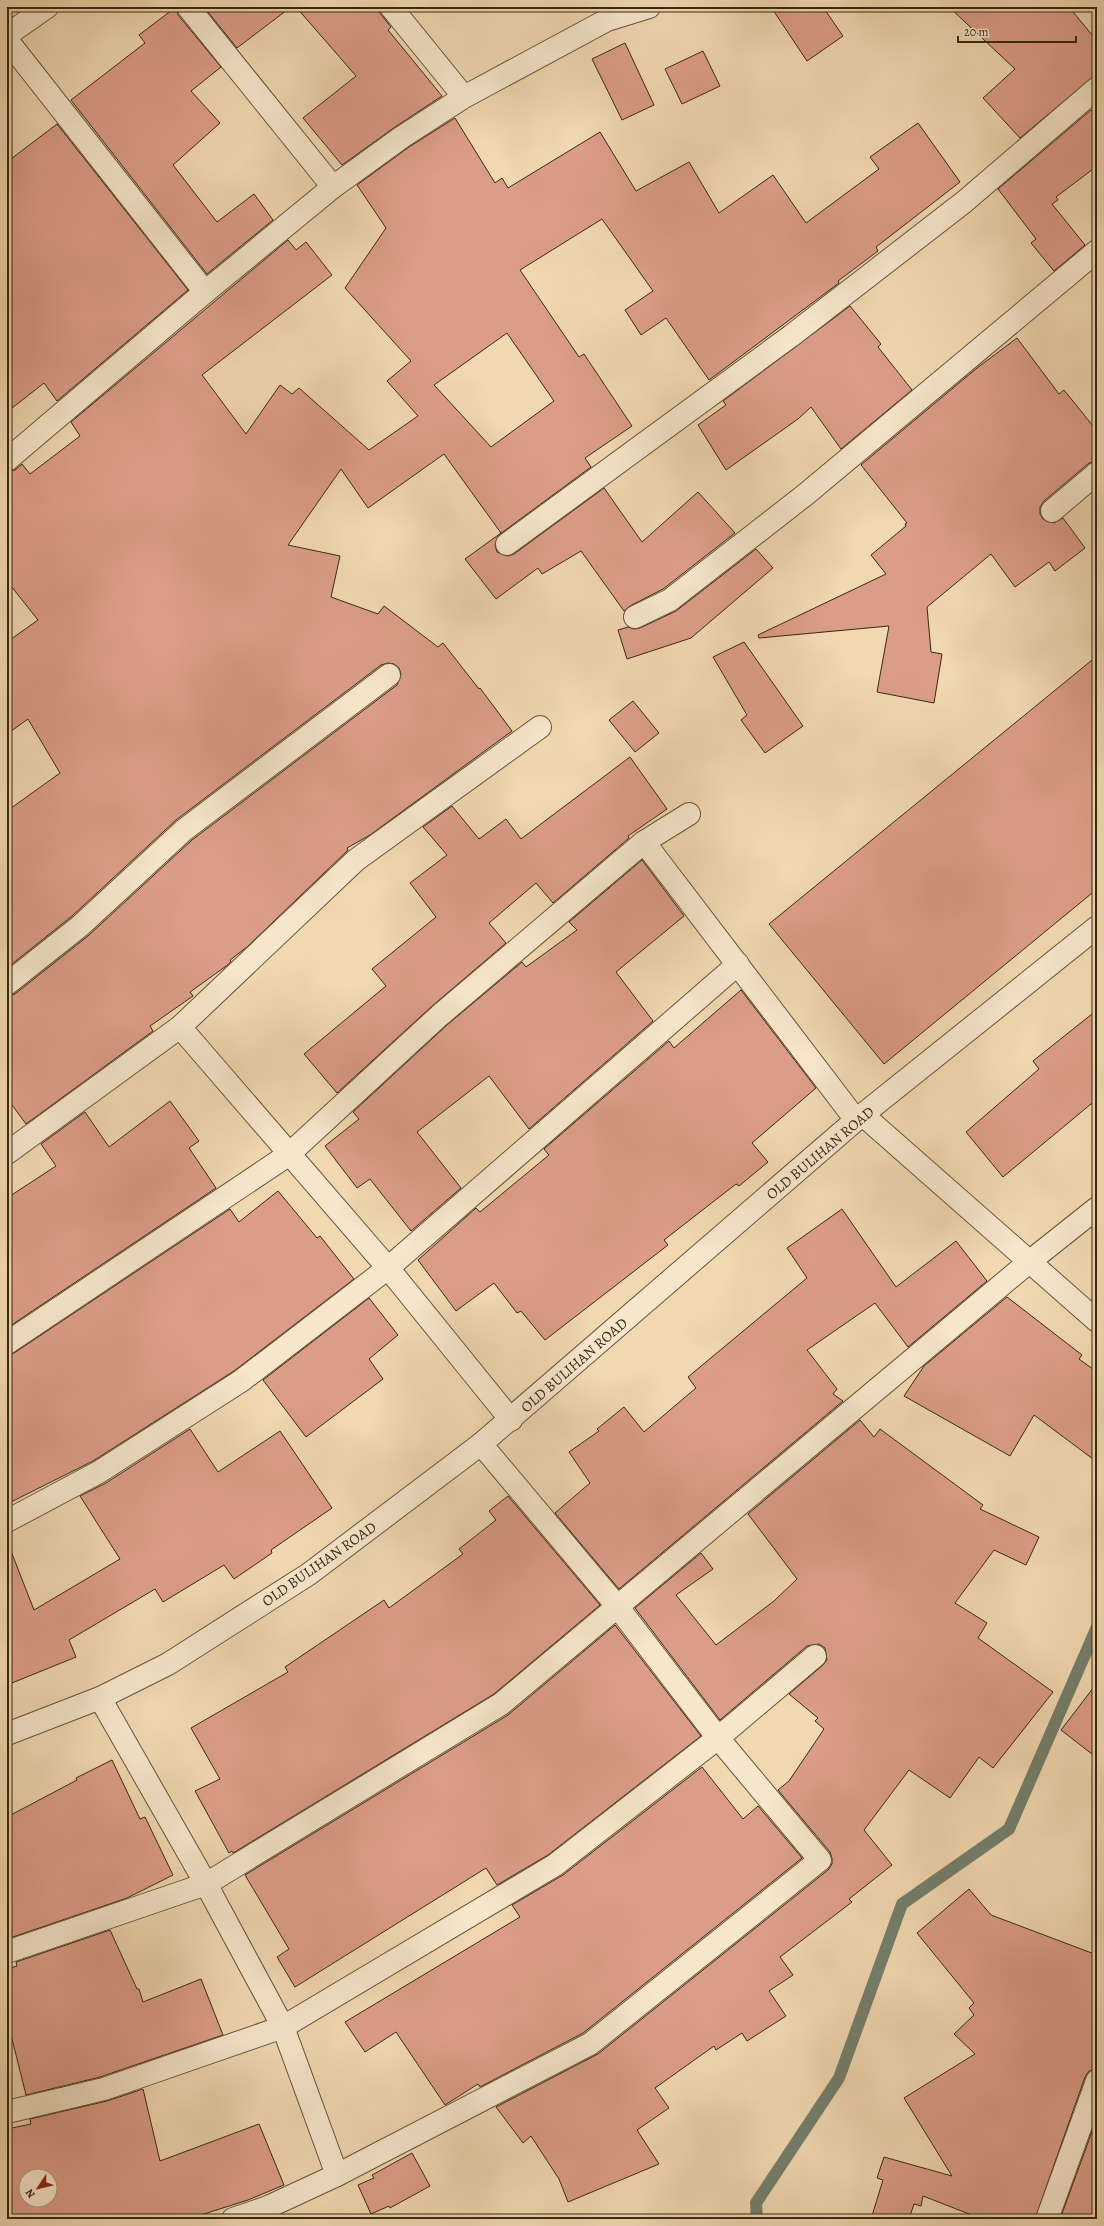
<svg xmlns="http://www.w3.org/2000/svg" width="1104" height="2226" viewBox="0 0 1104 2226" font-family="Alegreya,serif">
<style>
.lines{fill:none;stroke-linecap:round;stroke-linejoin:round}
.stream{stroke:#74806e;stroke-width:12}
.building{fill:#dc9d88;stroke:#392812;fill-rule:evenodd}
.minor-casing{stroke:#67543a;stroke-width:24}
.tertiary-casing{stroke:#67543a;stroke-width:24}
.minor{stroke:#f6e6cc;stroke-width:22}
.tertiary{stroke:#f6e6cc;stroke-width:22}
.labels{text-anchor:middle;stroke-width:3.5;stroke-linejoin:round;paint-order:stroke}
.street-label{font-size:15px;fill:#392812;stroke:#f6e6cc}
</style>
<rect width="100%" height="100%" fill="#f1d8b1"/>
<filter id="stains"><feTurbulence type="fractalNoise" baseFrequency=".005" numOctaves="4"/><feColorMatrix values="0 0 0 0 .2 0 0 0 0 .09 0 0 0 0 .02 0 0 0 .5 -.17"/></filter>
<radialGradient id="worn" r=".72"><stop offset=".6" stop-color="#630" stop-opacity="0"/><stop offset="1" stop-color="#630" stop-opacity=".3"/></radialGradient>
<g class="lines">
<polyline class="stream" points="757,2219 756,2203 839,2078 902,1904 1009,1829 1097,1627"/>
</g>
<g class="building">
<polygon points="176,7 178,15 221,67 191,91 220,123 173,165 217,222 254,194 273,220 207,274 71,100 145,43 139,35"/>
<polygon points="204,7 291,7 237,48"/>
<polygon points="296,7 375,7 391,27 388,30 442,96 395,127 342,165 303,118 356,76"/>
<polygon points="771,7 823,7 843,36 807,61"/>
<polygon points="949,7 1069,7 1097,41 1097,74 1020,138 983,98 1015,69"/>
<polygon points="625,43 654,105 622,120 592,59"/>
<polygon points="703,51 720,86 682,104 665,69"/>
<polygon points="1091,110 1097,118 1097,166 1056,197 1058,200 1052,204 1085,245 1054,271 1031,243 1036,239 998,189"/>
<path d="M455,118l40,65 7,-5 6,10 92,-56 36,59 53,-29 30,51 54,-38 33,48 73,-54 -9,-12 48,-34 42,59 -84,65 2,4 -40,30 1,2 -130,97 -43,-62 -25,17 -16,-25 28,-19 -51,-72 -82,51 59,87 5,-3 48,72 -47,32 6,9 -91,67 -5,11 2,7 11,4 6,-2 90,-66 38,54 56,-50 37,41 -72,56 -33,17 -6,5 -43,-60 -39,23 -4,-6 -42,31 -31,-40 36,-26 -57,-79 -76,54 -27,-39 -53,76 52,11 -9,41 47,17 6,-8 54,41 5,-4 36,46 1,-1 32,43 -142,104 -23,13 1,2 -101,97 -17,13 1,1 -2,3 -39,28 3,4 -43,30 3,5 -127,93 -19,-26v-102l8,-2 73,-58 104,-96 205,-155 4,-11 -2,-6 -5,-4 -6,-1 -7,2 -205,155 -104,96 -65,52v-157l53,-38 -32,-54 -21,15v-92l31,-22 -31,-39v-109l8,-2 7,-6 8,10 50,-38 -9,-14 217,-182 8,10 10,-8 26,33 -130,100 44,59 34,-49 12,9 7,-6 70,62 49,-34 -31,-35 24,-20 -66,-73 41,-60 -29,-43 52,-38zM507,333l47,68 -63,46 -57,-62z"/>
<polygon points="57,124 188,290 57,401 44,383 7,412 7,162"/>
<polygon points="850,306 881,344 878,347 912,390 841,449 811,407 798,419 726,470 698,425 726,405 723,401"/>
<polygon points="1017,338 1059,394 1064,390 1097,431 1097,461 1089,463 1044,501 1040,507 1040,514 1043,519 1054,523 1063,518 1085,548 1055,571 1049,562 1015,587 991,554 927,607 931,652 942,654 934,703 877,692 889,626 759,638 758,635 886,574 871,555 906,526 905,524 907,523 861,465 977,368"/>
<polygon points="756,549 773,568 691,638 627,659 618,630 628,627 634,629 640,628 676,611"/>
<polygon points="744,642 803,726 765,753 741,720 747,715 713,657"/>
<polygon points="1097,656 1097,889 884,1064 769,924"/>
<polygon points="633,701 659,733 635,752 609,720"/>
<polygon points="630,757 667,809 628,836 629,838 553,903 536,883 489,923 506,943 431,1007 337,1093 304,1054 386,986 372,969 436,917 410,883 447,855 423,827 452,806 479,839 506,819 521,839"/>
<polygon points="642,860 684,916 616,972 653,1021 529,1129 489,1076 417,1132 461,1188 411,1231 370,1179 357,1188 325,1146 359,1119 353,1112 447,1025 522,962 526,967 577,930 569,922"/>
<polygon points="741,990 816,1088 752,1143 768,1162 739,1186 736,1184 664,1240 668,1245 545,1340 521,1311 517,1313 494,1283 456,1311 418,1260 476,1208 480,1212 549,1155 544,1149 669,1041 674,1048"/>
<polygon points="1097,1010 1097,1099 1003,1177 966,1132 1039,1069 1033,1061"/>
<polygon points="170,1101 199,1141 189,1148 216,1188 7,1328 7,1198 56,1166 41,1144 85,1112 109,1147"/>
<polygon points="278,1191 317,1238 320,1236 354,1279 234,1371 93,1461 7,1504 7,1355 14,1353 230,1209 239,1222"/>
<polygon points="842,1209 896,1287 956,1241 987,1281 908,1347 875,1303 807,1350 837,1389 833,1394 843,1401 619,1589 555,1513 590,1483 569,1452 599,1431 597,1429 624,1407 644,1432 696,1388 688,1377 807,1278 787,1248"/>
<polygon points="1007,1297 1082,1355 1079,1359 1097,1372 1097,1462 1034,1415 1010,1456 904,1396 924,1366"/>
<polygon points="369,1298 398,1335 369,1359 383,1379 306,1437 263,1380"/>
<polygon points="860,1420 874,1437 880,1429 983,1505 980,1509 1039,1537 1026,1565 994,1550 955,1603 987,1623 978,1638 1053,1692 993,1768 979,1757 950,1798 909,1770 864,1830 892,1865 849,1899 852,1902 780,1957 793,1975 769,1991 786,2016 747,2041 742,2033 716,2050 714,2046 655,2088 669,2108 637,2130 659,2164 568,2202 559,2179 531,2136 523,2143 496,2107 598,2054 828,1870 832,1864 832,1858 830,1852 778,1790 789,1781 824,1729 815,1721 818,1718 789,1694 823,1665 827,1660 825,1648 819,1644 807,1646 720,1720 635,1608 701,1553 713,1569 676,1595 716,1645 774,1601 797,1579 748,1514"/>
<polygon points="190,1429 218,1472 280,1431 332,1508 271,1550 272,1553 234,1579 224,1565 163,1602 155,1589 69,1640 76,1657 7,1685 7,1547 9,1546 34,1610 120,1559 80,1496 106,1483"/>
<polygon points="508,1496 600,1605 494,1694 233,1853 232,1851 229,1853 195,1791 220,1779 191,1728 288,1672 285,1667 384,1600 389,1608 463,1554 459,1549 496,1520 489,1511"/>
<polygon points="615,1625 701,1736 548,1855 497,1885 486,1868 295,1987 277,1957 289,1949 245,1875 508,1715"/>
<polygon points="1097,1683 1097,1758 1061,1730"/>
<polygon points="112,1760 140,1819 145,1817 173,1875 127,1898 7,1939 7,1817 77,1780 76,1778"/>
<polygon points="702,1767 743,1819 758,1806 802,1858 583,2033 480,2087 478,2084 445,2105 396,2032 365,2052 345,2022 520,1917 512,1905 563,1875"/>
<polygon points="969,1889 991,1915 1097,1955 1097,2069 1089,2071 1085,2077 1035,2219 982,2219 923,2196 921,2206 914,2204 909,2219 871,2219 883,2180 877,2178 884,2157 952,2176 904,2098 975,2054 954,2034 974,2015 969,2008 974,2003 917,1933"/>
<polygon points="110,1930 137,1989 139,1989 143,2002 201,1979 223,2035 100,2077 26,2095 7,2019 7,1969 17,1966 16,1962"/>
<path d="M143,2089l17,72 99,-37 25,61 -36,15 -60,19h-181v-90l24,-5 -1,-5 77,-18zM26,2176h24v24h-24z"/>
<polygon points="1097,2118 1097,2219 1060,2219"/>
<polygon points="412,2153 430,2186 390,2208 389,2206 371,2214 358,2185 374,2178 372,2175"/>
</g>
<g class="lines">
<defs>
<g id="minor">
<polyline points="188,7 333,187"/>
<polyline points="391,7 464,97"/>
<polyline points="7,35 47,7"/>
<polyline points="7,40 205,292"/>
<polyline points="7,460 205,292 333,187 402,137 464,97 607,20 649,7"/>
<polyline points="1052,511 1097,473"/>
<polyline points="507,544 791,336 964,202 1097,88"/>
<polyline points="635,617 670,600 805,495 1097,251"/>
<polyline points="644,842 856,1120"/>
<polyline points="7,984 80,926 184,830 389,675"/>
<polyline points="180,1027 388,1268 511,1420"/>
<polyline points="864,1116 1097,1321"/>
<polyline points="7,1153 180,1027 356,860 540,727"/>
<polyline points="7,1343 288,1155 439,1016 644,842 689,814"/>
<polyline points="7,1521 99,1472 241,1381 388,1268 738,964"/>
<polyline points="100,1698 206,1884 283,2027 337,2175"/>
<polyline points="7,1952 206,1884 501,1704 1029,1262 1097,1208"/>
<polyline points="7,2112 104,2089 283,2027 555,1865 718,1738 815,1656"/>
<polyline points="233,2219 268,2207 337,2175 590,2044 820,1860 718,1738 617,1606 481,1444"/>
<polyline points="1047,2219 1097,2081"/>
</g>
<polyline id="tertiary" points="7,1734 100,1698 168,1664 309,1574 481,1444 856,1120 1097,927"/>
</defs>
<use href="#minor" class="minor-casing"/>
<use href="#tertiary" class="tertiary-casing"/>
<use href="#minor" class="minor"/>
<use href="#tertiary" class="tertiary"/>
</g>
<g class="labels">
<g class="street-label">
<text transform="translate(820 1153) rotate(-40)" y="5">OLD BULIHAN ROAD</text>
<text transform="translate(574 1365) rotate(-41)" y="5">OLD BULIHAN ROAD</text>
<text transform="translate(319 1564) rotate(-35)" y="5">OLD BULIHAN ROAD</text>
</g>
</g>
<rect width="1104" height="2226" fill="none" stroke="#f1d8b1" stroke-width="24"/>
<rect x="8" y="8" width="1088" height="2210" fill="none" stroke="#392812" stroke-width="2"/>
<rect x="12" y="12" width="1080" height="2202" fill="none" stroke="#392812"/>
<g transform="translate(38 2188) rotate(235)"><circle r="19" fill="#f6e6cc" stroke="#aa9a82"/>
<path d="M0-3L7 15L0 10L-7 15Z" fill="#8f2418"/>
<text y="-6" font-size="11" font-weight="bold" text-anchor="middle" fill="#392812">N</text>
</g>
<path d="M958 36v6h118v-6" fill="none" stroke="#392812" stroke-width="2"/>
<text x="964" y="36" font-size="12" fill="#392812" stroke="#f6e6cc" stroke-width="3" paint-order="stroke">20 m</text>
<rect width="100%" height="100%" filter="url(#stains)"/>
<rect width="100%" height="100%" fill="url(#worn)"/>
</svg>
